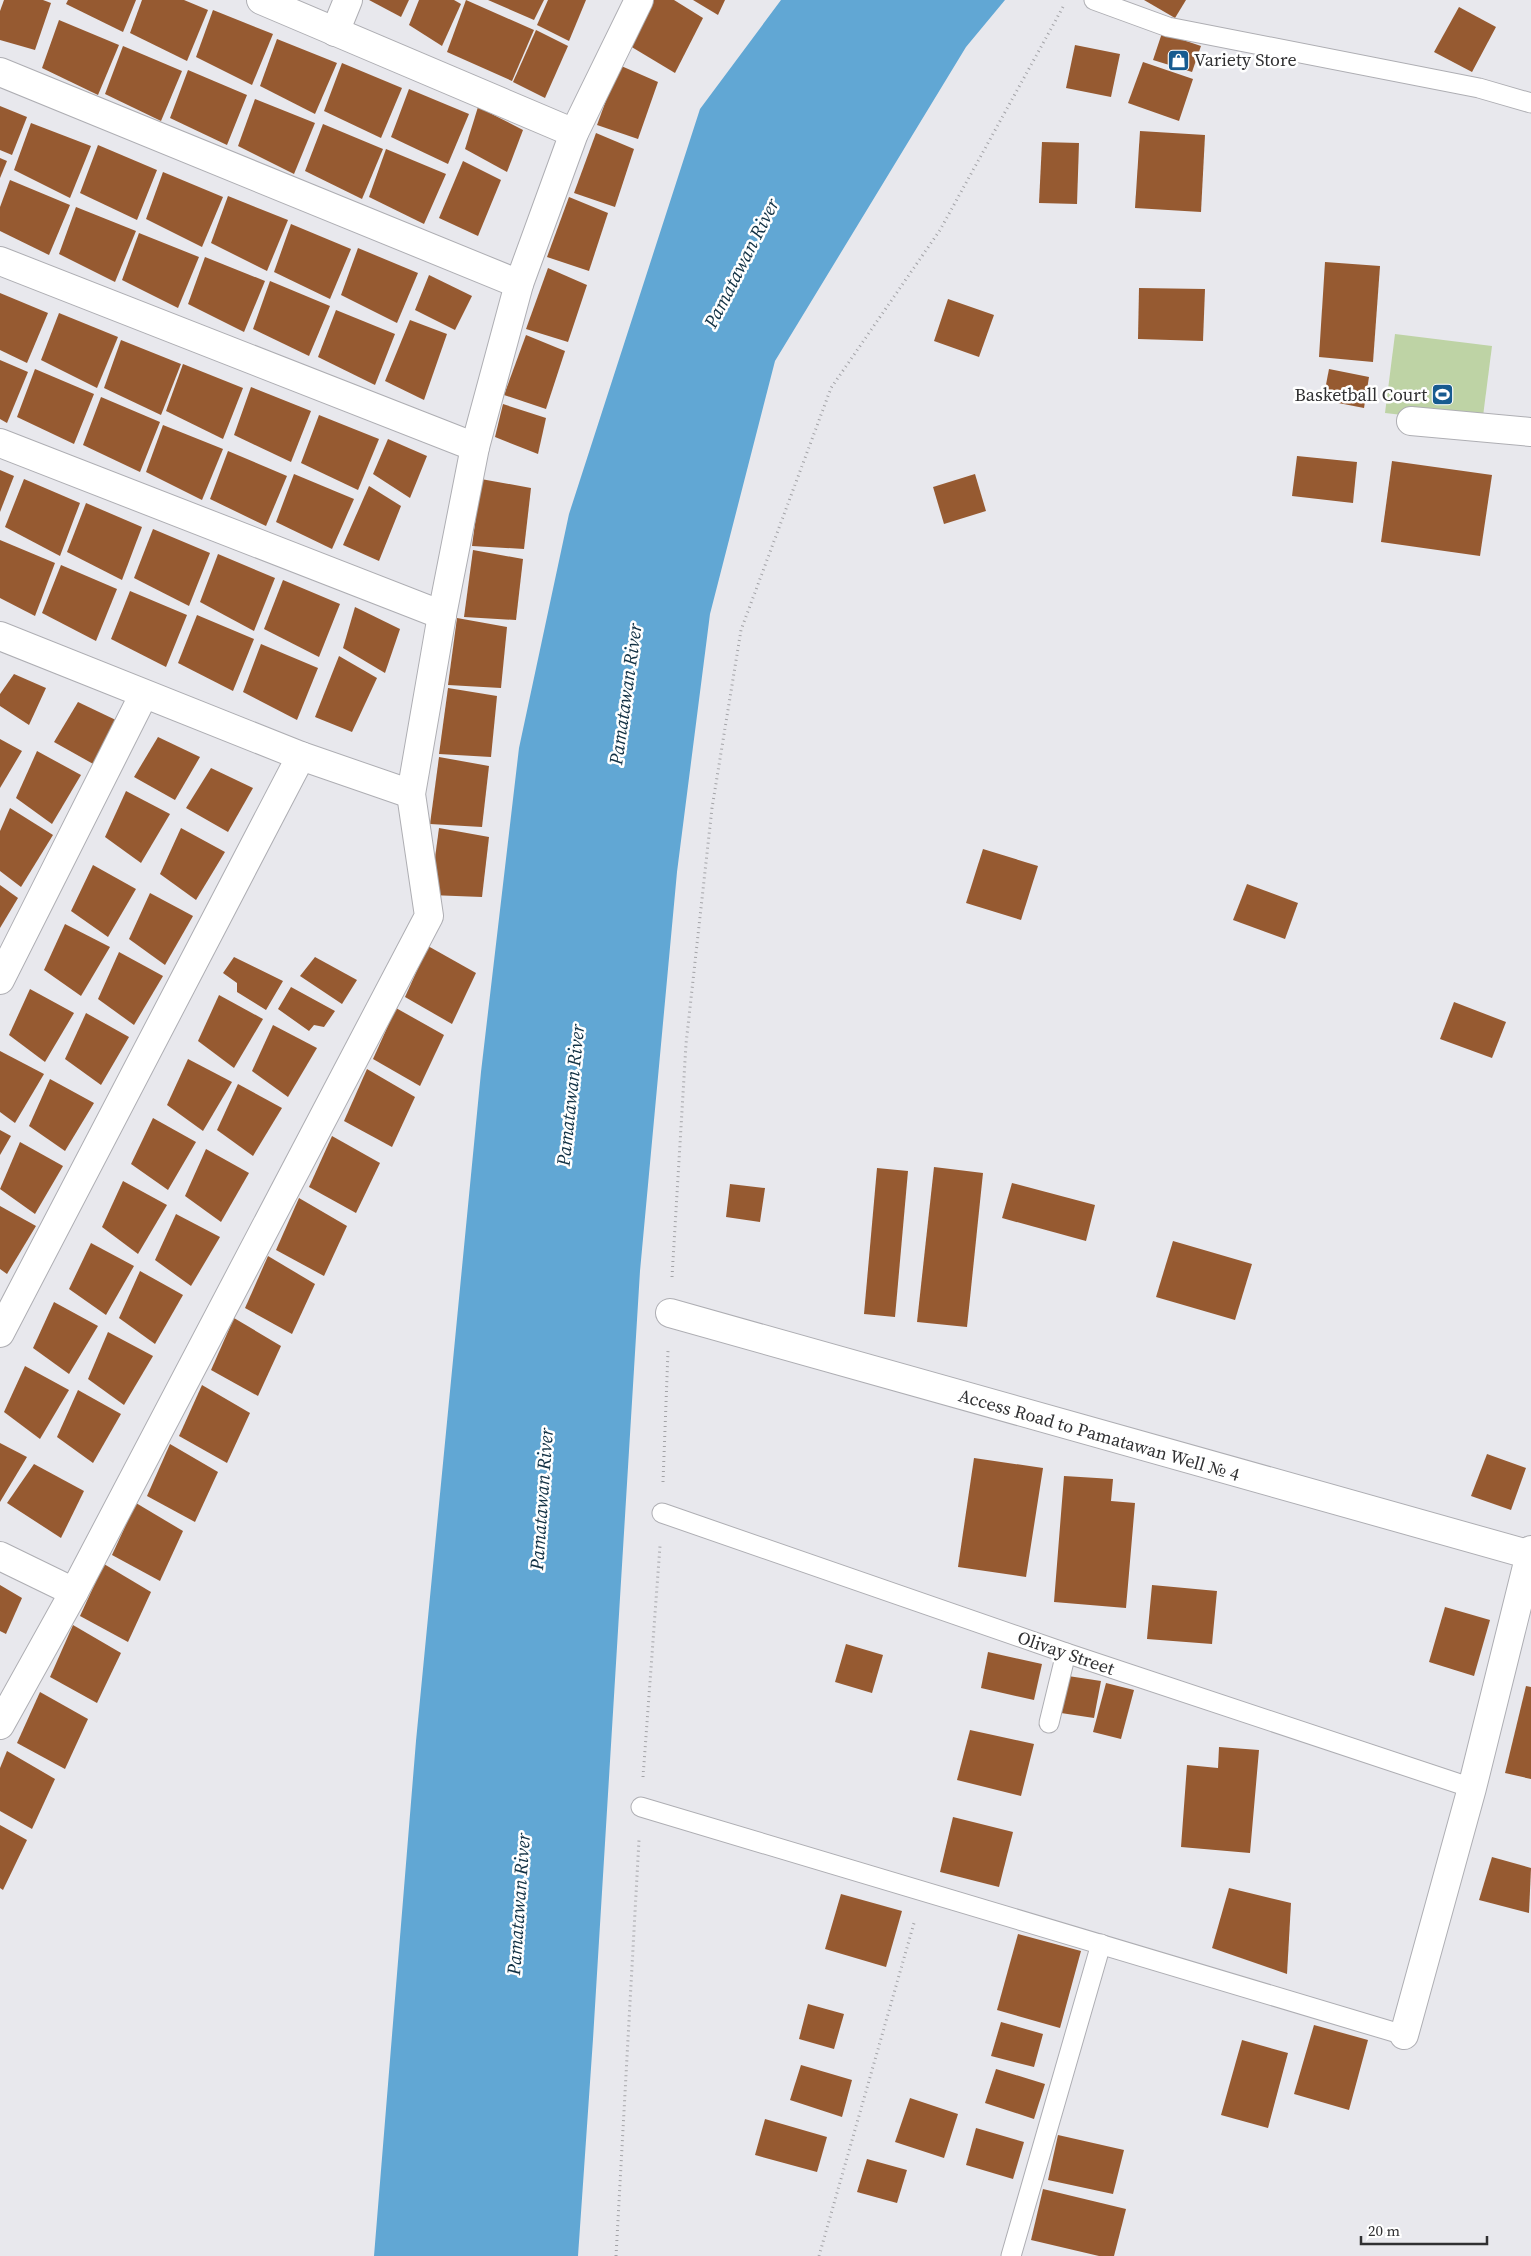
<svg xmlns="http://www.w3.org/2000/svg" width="1531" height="2256" viewBox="0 0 1531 2256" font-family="'Source Serif 4',serif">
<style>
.green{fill:#bed3a5}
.water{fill:#61a7d4}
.building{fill:#965a31}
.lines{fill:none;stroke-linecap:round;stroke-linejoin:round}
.service-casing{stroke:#aeaeb3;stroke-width:21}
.minor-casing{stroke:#aeaeb3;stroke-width:30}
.path{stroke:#a3a3a7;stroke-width:3;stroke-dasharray:1 4;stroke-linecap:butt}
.service{stroke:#fff;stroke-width:19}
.minor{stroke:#fff;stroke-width:28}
.labels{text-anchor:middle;stroke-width:5;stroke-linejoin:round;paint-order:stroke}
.poi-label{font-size:18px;fill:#303032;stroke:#fff;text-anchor:start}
.street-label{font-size:18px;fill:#303032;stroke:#fff}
.water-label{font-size:19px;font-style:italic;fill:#103043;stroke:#fff}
</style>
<rect width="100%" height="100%" fill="#e8e8ed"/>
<polygon class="green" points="1395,334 1492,346 1482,424 1385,413"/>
<polygon class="water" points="781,0 1005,0 966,47 775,361 710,614 677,872 640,1271 593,2039 578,2256 374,2256 416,1741 481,1072 519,748 569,514 700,109"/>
<g class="building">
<polygon points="4,0 43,0 51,3 35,50 0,40 0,11"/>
<polygon points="68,0 136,0 123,32 66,4"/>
<polygon points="142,0 184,0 208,10 187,61 130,33"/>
<polygon points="369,0 409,0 401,17"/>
<polygon points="419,0 454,0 461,4 442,46 409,25"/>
<polygon points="466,0 534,30 512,81 447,52"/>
<polygon points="488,0 544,0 534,20"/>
<polygon points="548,0 586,0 569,41 537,25"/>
<polygon points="653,0 674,0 703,18 675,73 630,46"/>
<polygon points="693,0 725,0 718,15"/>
<polygon points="1144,0 1186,0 1175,18"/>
<polygon points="1459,7 1496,27 1472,72 1434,52"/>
<polygon points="213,10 273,34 252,85 196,57"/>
<polygon points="59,20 119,45 98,95 42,68"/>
<polygon points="536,30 568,46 545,98 513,82"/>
<polygon points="1162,33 1201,46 1192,72 1153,60"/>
<polygon points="277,39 337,63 315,114 260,86"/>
<polygon points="1075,45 1120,54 1111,97 1066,88"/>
<polygon points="123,46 182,71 161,121 105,94"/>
<polygon points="1143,62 1193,79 1179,121 1128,103"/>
<polygon points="342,63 402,88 381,138 324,111"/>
<polygon points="619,65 658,82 638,139 597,125"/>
<polygon points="188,70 247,95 227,145 170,118"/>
<polygon points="409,89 469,114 448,164 391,137"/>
<polygon points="255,99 315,123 294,174 238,146"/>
<polygon points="0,106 27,117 12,155 0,150"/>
<polygon points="478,107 523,130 507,172 465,149"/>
<polygon points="31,123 91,146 70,198 14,170"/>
<polygon points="323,124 383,149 362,199 305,171"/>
<polygon points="1140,131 1205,135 1201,212 1135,208"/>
<polygon points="596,133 634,149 615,207 574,193"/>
<polygon points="1042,142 1079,143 1077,204 1039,203"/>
<polygon points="98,145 157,170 137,220 80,193"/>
<polygon points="386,149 446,174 424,224 369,197"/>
<polygon points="0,158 7,161 0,178"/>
<polygon points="463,161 501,180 478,236 439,218"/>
<polygon points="163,172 223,197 202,247 146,219"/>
<polygon points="10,180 70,205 49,255 0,231 0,207"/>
<polygon points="228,196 288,220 267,271 211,243"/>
<polygon points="569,197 608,213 589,271 547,257"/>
<polygon points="76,207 136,231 115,282 59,254"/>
<polygon points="291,224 351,249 330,299 274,272"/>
<polygon points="139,233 199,257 178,308 122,280"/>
<polygon points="358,248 418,273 397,323 341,295"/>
<polygon points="205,257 265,281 244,332 188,304"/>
<polygon points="1325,262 1380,266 1373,362 1319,357"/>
<polygon points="548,268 587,285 568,342 526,329"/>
<polygon points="429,275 472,296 455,330 415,310"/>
<polygon points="270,281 330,306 309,356 253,329"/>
<polygon points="1139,288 1205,289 1203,341 1138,339"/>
<polygon points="0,293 48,313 27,363 0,350"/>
<polygon points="948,299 994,315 979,357 934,341"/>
<polygon points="336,310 395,334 375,385 318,357"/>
<polygon points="59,313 118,337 97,388 41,360"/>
<polygon points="410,320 447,334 424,400 385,381"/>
<polygon points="526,335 565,351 546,409 504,395"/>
<polygon points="121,340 181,364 161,415 104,388"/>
<polygon points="0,360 28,372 7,423 0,419"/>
<polygon points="183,364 243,388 223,439 166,411"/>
<polygon points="35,369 94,394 74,444 17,417"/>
<polygon points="1329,369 1369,377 1364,408 1323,400"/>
<polygon points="251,387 311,411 291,462 234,435"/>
<polygon points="101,397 160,422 140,472 83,445"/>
<polygon points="503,404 546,418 538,454 495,437"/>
<polygon points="319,415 379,439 358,490 301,463"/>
<polygon points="163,425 223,449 202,500 146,472"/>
<polygon points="388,439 427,456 410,498 373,474"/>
<polygon points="228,451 287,476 266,526 210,499"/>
<polygon points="1297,456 1357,462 1353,503 1292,496"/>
<polygon points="1392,461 1492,475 1480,556 1381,542"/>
<polygon points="0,470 14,476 0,512"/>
<polygon points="294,474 354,499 332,549 276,522"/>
<polygon points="975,474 986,511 944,524 933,487"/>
<polygon points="24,479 80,503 60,556 5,527"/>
<polygon points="481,479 531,488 524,549 472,546"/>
<polygon points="369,486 401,506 379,561 343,545"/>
<polygon points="86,503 142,527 122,580 67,552"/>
<polygon points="153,529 210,553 189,606 134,578"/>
<polygon points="0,540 55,563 35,616 0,598"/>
<polygon points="473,550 523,559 516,620 464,617"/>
<polygon points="218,554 275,578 254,631 200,602"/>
<polygon points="61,565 117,589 96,641 42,613"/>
<polygon points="283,580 340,604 319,657 264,629"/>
<polygon points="130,591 187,615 166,667 111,639"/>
<polygon points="355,607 400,629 385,673 343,648"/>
<polygon points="197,615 254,639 233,691 178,663"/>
<polygon points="457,618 507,627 501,688 448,685"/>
<polygon points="261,644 318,668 297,720 243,692"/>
<polygon points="339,656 377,678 352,732 315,717"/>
<polygon points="14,674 46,688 29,725 0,706 0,694"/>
<polygon points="448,688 497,696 491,757 439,754"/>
<polygon points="78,702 120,722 95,765 54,742"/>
<polygon points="158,737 200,757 175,800 134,777"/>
<polygon points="0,739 22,751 0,788"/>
<polygon points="37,751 81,775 52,824 16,798"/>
<polygon points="439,757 489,766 482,827 430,824"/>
<polygon points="211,768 253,788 228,832 186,808"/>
<polygon points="126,791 170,814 141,863 105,837"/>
<polygon points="10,808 53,835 21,887 0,871 0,831"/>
<polygon points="181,828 225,852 196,900 160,874"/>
<polygon points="439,828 489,837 482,897 430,895"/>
<polygon points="983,849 1038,866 1021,920 966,903"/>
<polygon points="93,865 136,889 108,937 71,911"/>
<polygon points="1247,884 1298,903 1285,939 1233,920"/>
<polygon points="0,885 18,898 0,928"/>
<polygon points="150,893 193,916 165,965 129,939"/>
<polygon points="65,924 110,947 81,996 44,970"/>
<polygon points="428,946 476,973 452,1024 405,997"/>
<polygon points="119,952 163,976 134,1025 98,999"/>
<polygon points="234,957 283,981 266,1010 237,992 237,983 223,973"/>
<polygon points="315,957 357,980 342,1004 300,976"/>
<polygon points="291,987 335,1011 324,1027 314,1025 309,1031 278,1009"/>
<polygon points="30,989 74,1013 45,1062 9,1035"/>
<polygon points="219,995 263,1019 234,1068 198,1041"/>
<polygon points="1454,1002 1506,1022 1492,1058 1440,1039"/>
<polygon points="396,1008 444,1035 420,1086 373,1059"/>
<polygon points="86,1013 129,1037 101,1085 65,1059"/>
<polygon points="273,1025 317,1048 288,1097 252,1071"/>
<polygon points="0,1051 44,1074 15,1123 0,1112"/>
<polygon points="188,1059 232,1082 203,1131 167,1105"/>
<polygon points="367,1069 415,1097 392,1147 344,1121"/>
<polygon points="50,1079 94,1103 65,1151 29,1126"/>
<polygon points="238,1084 282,1108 253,1156 217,1130"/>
<polygon points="153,1118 196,1142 168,1190 131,1164"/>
<polygon points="0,1130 11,1136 0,1155"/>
<polygon points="332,1136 380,1163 356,1213 309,1187"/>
<polygon points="20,1142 63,1166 35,1214 0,1189"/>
<polygon points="206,1149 249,1173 221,1222 185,1196"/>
<polygon points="934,1167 983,1173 967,1327 917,1322"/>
<polygon points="877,1168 908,1171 895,1317 864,1314"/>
<polygon points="123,1181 167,1205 138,1254 102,1227"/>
<polygon points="1012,1183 1095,1205 1086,1241 1002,1218"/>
<polygon points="730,1184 765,1188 760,1222 726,1217"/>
<polygon points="299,1198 347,1226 324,1276 276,1250"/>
<polygon points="0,1206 36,1226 7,1274 0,1269"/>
<polygon points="176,1214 220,1237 191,1286 155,1260"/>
<polygon points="1173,1241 1252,1264 1235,1320 1156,1297"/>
<polygon points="91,1243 134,1266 106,1315 69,1289"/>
<polygon points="268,1256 315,1284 292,1334 245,1308"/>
<polygon points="140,1271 183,1295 155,1344 119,1318"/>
<polygon points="54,1302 98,1326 69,1374 33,1348"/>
<polygon points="234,1318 281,1346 258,1396 211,1370"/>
<polygon points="108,1332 153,1356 124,1405 88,1379"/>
<polygon points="25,1366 69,1390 40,1439 4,1412"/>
<polygon points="202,1385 250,1413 227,1463 179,1436"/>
<polygon points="78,1390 121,1414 93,1463 57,1437"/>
<polygon points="0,1443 27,1457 0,1502"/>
<polygon points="170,1444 218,1472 195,1522 147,1496"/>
<polygon points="1487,1454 1526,1468 1511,1510 1471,1496"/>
<polygon points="974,1458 1043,1468 1026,1577 958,1567"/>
<polygon points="34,1464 84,1491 61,1538 7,1503"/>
<polygon points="1064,1476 1113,1479 1111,1501 1135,1503 1126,1608 1054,1602"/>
<polygon points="136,1503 183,1531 160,1581 112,1555"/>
<polygon points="104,1564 151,1592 128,1642 80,1616"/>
<polygon points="0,1585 22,1598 6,1634 0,1631"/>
<polygon points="1152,1585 1217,1591 1212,1644 1147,1639"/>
<polygon points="1445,1607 1490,1620 1474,1676 1429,1662"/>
<polygon points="73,1625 121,1653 97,1703 50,1677"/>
<polygon points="846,1644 883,1655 872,1693 835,1682"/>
<polygon points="988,1652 1042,1664 1034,1700 981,1688"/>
<polygon points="1068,1676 1101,1681 1094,1718 1061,1713"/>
<polygon points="1106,1683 1134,1690 1121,1739 1093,1732"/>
<polygon points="1526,1686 1531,1687 1531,1779 1505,1773"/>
<polygon points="40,1692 88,1719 65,1769 17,1743"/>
<polygon points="970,1730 1034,1744 1021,1796 957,1780"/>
<polygon points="1219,1747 1259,1750 1250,1853 1181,1847 1187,1765 1218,1768"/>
<polygon points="7,1751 55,1779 32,1829 0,1811 0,1768"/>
<polygon points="953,1817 1013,1832 999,1887 940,1872"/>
<polygon points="0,1825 27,1840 3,1890 0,1888"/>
<polygon points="1492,1857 1531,1868 1529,1913 1479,1900"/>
<polygon points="1229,1888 1291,1903 1287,1974 1212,1948"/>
<polygon points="841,1894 902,1911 886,1967 825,1949"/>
<polygon points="1018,1934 1081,1951 1060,2028 997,2010"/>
<polygon points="808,2004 844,2014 834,2049 799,2039"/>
<polygon points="1001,2022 1043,2034 1034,2067 991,2056"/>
<polygon points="1314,2025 1368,2040 1349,2110 1294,2094"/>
<polygon points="1242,2040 1288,2053 1268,2128 1221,2115"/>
<polygon points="801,2065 852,2080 842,2117 790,2100"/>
<polygon points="996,2069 1045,2084 1034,2119 985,2103"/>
<polygon points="910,2098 958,2114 944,2158 895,2142"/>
<polygon points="765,2119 827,2137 817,2172 755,2155"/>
<polygon points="976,2128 1024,2142 1013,2179 966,2165"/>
<polygon points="1058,2135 1124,2150 1113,2194 1048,2180"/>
<polygon points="867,2159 907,2170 897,2203 857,2192"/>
<polygon points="1043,2189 1126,2209 1114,2256 1099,2256 1031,2240"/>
</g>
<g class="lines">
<defs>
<g id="service">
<polyline points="1094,0 1168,27 1479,88 1531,103"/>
<polyline points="662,1513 1066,1653 1472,1788"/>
<polyline points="1049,1723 1066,1653"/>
<polyline points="641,1807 1404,2035"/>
<polyline points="1011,2256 1101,1944"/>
</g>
<g id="minor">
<polyline points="261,0 574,133"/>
<polyline points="335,32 348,0"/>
<polyline points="0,72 519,284"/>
<polyline points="0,261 475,447"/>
<polyline points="1411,421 1531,432"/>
<polyline points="0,443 442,615"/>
<polyline points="0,636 301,756 411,794"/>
<polyline points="0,980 144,694"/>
<polyline points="670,1313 1531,1555"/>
<polyline points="0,1333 301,756"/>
<polyline points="0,1556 74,1592"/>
<polyline points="0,1725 74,1592 429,916 411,794 442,615 475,447 519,284 574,133 639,0"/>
<polyline points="1404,2035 1472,1788 1531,1550"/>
</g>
</defs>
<use href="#service" class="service-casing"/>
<use href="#minor" class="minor-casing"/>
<g class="path">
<polyline points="672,1277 686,1044 712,808 741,630 831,388 940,230 1063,7"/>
<polyline points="663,1482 668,1351"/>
<polyline points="643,1777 660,1546"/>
<polyline points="616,2256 639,1840"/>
<polyline points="819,2256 914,1923"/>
</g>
<use href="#service" class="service"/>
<use href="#minor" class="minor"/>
</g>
<defs>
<symbol id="shop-square" viewBox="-11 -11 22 22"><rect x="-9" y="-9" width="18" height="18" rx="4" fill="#175b90" stroke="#fff"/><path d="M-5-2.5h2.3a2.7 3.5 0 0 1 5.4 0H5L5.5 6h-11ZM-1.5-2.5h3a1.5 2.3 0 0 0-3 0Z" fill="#fff"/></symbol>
<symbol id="stadium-square" viewBox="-11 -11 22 22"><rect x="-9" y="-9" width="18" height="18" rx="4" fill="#175b90" stroke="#fff"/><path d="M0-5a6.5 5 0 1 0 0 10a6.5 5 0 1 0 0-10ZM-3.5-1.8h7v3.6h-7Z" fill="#fff"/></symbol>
</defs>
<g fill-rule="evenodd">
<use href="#shop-square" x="1166" y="48" width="25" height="25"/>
<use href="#stadium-square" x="1430" y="382" width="25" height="25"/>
</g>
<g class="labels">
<g class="poi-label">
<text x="1194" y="66">Variety Store</text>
<text x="1427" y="401" text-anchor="end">Basketball Court</text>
</g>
<g class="street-label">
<text transform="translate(1099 1435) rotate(16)" y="6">Access Road to Pamatawan Well № 4</text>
<text transform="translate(1066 1653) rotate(19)" y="6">Olivay Street</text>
</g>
<g class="water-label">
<text transform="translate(741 263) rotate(-63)" y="7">Pamatawan River</text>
<text transform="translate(625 694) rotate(-82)" y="7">Pamatawan River</text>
<text transform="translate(570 1095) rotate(-84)" y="7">Pamatawan River</text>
<text transform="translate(541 1499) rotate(-86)" y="7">Pamatawan River</text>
<text transform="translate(518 1904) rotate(-86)" y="7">Pamatawan River</text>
</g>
</g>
<path d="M1361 2236v8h126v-8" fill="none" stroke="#303032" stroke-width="2.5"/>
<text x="1368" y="2236" font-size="15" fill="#303032" stroke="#ffffff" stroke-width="4" paint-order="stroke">20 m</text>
</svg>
